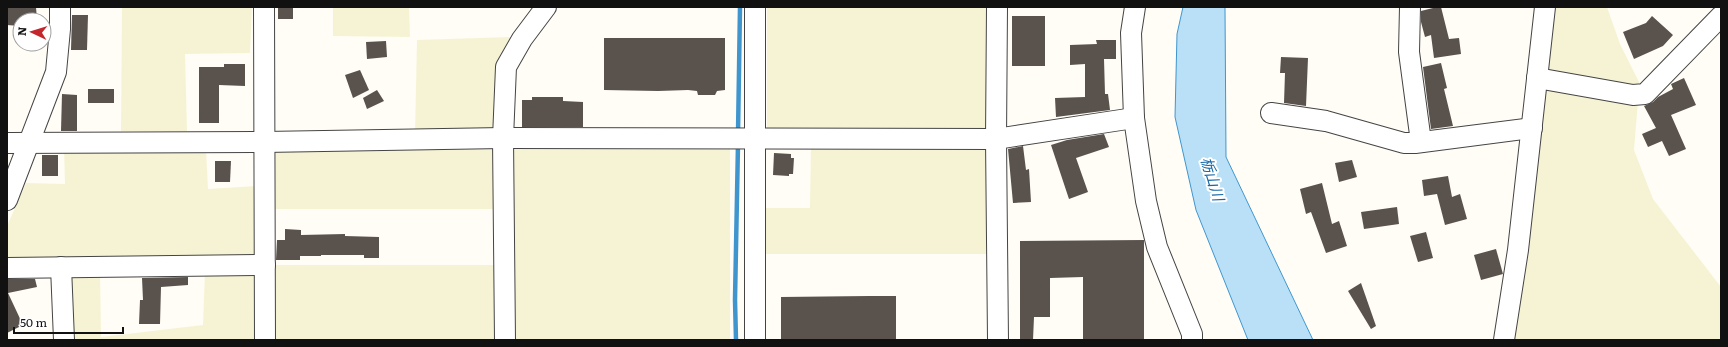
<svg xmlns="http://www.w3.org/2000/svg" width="1728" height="347" viewBox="0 0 1728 347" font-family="Literata,'Noto Sans JP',serif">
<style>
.farmland{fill:#f6f3d4}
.water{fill:#b9e0f7;stroke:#3f96cf}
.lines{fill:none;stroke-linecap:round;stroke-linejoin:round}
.stream{stroke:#3f96cf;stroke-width:4.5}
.building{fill:#5a524d}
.minor-casing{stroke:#444;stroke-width:22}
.minor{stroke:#fff;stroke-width:20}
.labels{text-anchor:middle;stroke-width:4;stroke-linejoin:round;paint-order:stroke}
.water-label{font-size:15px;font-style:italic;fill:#1768a6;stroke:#fff}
</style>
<rect width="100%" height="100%" fill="#fffdf5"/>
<g class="farmland">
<polygon points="122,7 252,7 250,53 185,54 187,131 121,131"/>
<polygon points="333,7 409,7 410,37 333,36"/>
<polygon points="767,7 989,7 986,130 767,128"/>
<polygon points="1549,7 1607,7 1620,44 1642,88 1547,74"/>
<polygon points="513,37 499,60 492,134 415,135 417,40"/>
<polygon points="1541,83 1638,101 1634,150 1653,199 1721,287 1721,340 1509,340"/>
<polygon points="274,144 497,146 494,209 273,209"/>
<polygon points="811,146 986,146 986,254 765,254 765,208 810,208"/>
<polygon points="64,148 206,150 208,189 257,186 258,257 7,260 7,226 26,183 65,184"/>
<polygon points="512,148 730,149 730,340 515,340"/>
<rect x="275" y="265" width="223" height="75"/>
<polygon points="256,270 256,340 69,340 69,272 100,271 101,337 203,325 205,271"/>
</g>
<polygon class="water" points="1183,7 1225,7 1226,157 1313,340 1248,340 1196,210 1175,117 1177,34"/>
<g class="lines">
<g class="stream">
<polyline points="738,134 740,7"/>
<polyline points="736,340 735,300 738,144"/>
</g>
</g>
<g class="building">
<polygon points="7,7 36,7 37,20 20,20 20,26 7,25"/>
<rect x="278" y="7" width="15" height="12"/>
<polygon points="1437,7 1441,7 1449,39 1459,38 1461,54 1434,58 1431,35 1425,37 1421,22 1421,11"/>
<polygon points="72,15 88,15 87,50 71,50"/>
<rect x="1012" y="16" width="33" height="50"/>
<polygon points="1652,16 1673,35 1663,46 1634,59 1623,32 1646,23"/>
<polygon points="604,38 725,38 725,90 717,91 715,95 698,95 697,91 688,90 658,91 604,90"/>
<polygon points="1096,40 1116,40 1116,59 1104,59 1105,94 1108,94 1110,110 1056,117 1055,98 1085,97 1085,64 1070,65 1070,45 1097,44"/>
<polygon points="386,41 387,57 367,59 366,42"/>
<polygon points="1281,57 1308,58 1306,106 1284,103 1285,73 1280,73"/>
<polygon points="1441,63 1447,88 1444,89 1453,126 1431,129 1423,67"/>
<polygon points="224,64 245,64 245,86 219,85 219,123 199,123 199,67 224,67"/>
<polygon points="360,70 369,90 353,98 345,75"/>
<polygon points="1684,78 1696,105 1671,115 1686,149 1669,156 1662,141 1648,147 1642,134 1656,128 1644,106 1653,102 1658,97 1673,89 1671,84"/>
<rect x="88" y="89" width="26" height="14"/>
<polygon points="377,90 384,101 367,109 363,98"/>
<polygon points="62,94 77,95 77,131 61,131"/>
<polygon points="532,97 563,97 563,101 583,102 583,127 522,127 522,100 532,100"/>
<polygon points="1104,134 1109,147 1076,158 1088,192 1069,199 1051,145 1067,140"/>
<polygon points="1023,146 1026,170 1029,169 1031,202 1013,203 1008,149"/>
<polygon points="774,153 791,154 791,158 794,158 793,174 789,174 789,176 773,175"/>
<rect x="42" y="155" width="16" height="21"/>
<polygon points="1352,160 1357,177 1339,182 1335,163"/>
<polygon points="215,161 231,161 230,182 215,182"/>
<polygon points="1448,176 1452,197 1460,194 1467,219 1445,225 1437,194 1424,196 1422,180"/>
<polygon points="1322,183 1332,224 1339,221 1347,246 1326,253 1311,212 1306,214 1300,189"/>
<polygon points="1397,207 1399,224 1364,229 1361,212"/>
<polygon points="285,229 301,230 301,235 345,234 345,236 379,237 379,258 364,258 364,255 321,255 321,256 300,256 300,260 276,260 277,240 285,240"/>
<polygon points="1426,232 1433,258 1418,262 1410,236"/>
<polygon points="1144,240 1144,340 1083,340 1083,277 1050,278 1050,317 1034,317 1033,340 1020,340 1020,241"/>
<polygon points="1496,249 1503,274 1481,280 1474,255"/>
<polygon points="188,277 188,285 161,287 160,324 139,324 140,300 143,300 142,278"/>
<polygon points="7,279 35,279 37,287 8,293 23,325 7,333"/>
<polygon points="1361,283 1376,326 1371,329 1348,291"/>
<polygon points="869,296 896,296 896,340 781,340 781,297"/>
</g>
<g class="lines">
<defs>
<g id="minor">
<polyline points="264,7 265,340"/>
<polyline points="755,7 755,340"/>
<polyline points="997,7 996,139 998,340"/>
<polyline points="1135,7 1131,33 1134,118 1146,201 1157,247 1192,334 1192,340"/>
<polyline points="1410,7 1409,52 1421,142"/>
<polyline points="1537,78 1633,95 1645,94 1721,16"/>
<polyline points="1271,113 1326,121 1404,143 1415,143 1532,128"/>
<polyline points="7,143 264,142 503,138 996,139 1134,118"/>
<polyline points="7,200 56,72 60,29 60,7"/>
<polyline points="61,267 64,340"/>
<polyline points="7,268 265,265"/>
<polyline points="505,340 503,138 506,67 522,39 546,7"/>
<polyline points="1504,340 1518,250 1545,7"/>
</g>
</defs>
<use href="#minor" class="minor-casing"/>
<use href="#minor" class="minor"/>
</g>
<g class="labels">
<g class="water-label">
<text transform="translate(1212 179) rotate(73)" y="5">栃山川</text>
</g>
</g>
<rect width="1728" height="347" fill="none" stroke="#111111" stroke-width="16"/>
<g transform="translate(32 32) rotate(274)"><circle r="19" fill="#ffffff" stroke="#a0a0a0"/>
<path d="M0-3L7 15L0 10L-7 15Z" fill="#c4262e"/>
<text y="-6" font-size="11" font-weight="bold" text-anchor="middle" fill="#111111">N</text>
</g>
<path d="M14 327v6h109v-6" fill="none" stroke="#111111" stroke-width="2"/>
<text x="20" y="327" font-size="12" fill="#111111" stroke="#ffffff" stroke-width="3" paint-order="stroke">50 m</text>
</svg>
